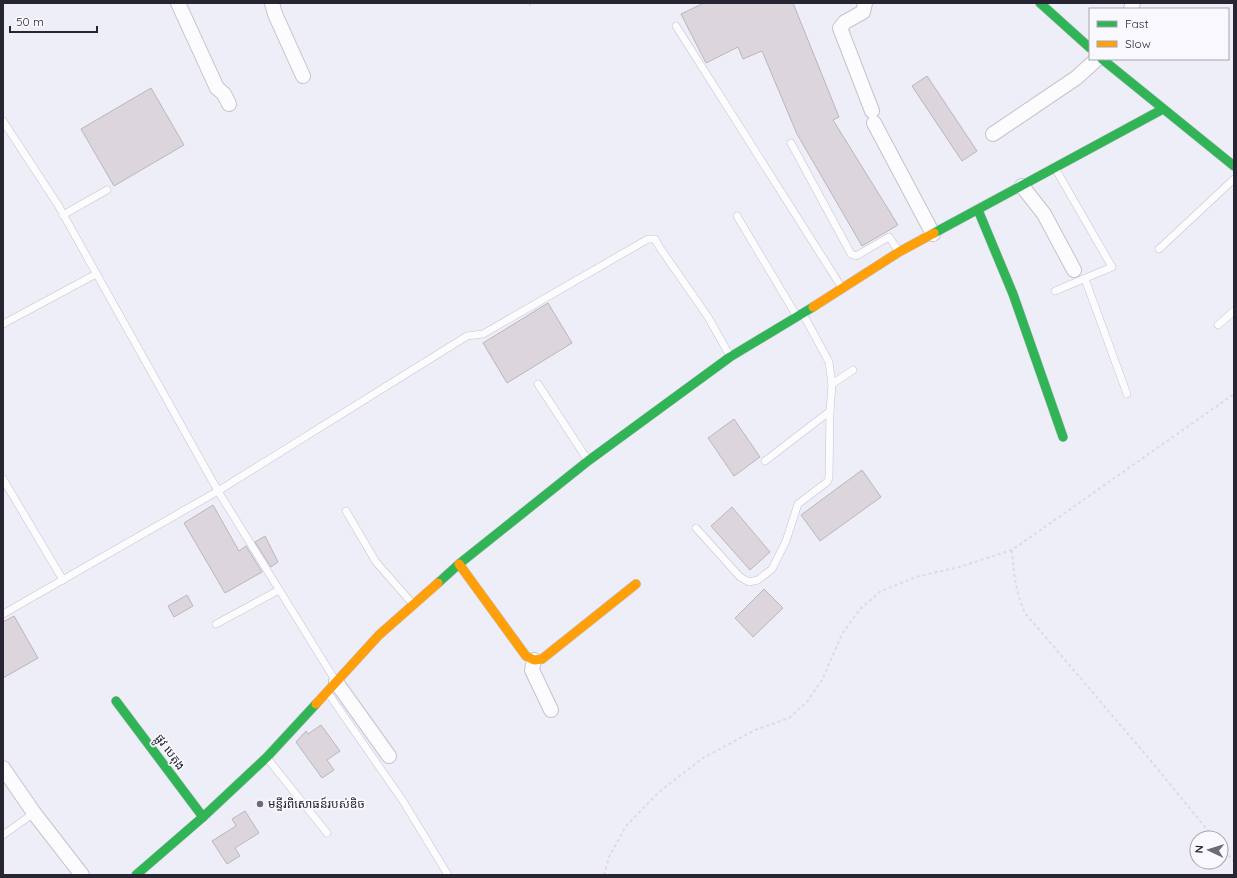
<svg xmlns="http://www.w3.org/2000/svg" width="1237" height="878" viewBox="0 0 1237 878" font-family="Quicksand,'Noto Sans Khmer',sans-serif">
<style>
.building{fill:#dcd5dc;stroke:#bbb5bc}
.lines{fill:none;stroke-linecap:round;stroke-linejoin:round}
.lane-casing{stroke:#c4c3ce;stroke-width:8}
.street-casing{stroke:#c4c3ce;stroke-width:16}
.fast-casing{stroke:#c4c3ce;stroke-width:10}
.slow-casing{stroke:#c4c3ce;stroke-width:10}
.path{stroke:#dcdbdf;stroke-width:2;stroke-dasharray:3 3;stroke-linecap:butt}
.lane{stroke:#fcfcfe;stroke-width:7}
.street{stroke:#fcfcfe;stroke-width:14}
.fast{stroke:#30b455;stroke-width:9}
.slow{stroke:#ff9f0a;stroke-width:9}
.poi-dot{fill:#6d6b77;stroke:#f9f8ff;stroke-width:1.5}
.labels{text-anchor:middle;stroke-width:3.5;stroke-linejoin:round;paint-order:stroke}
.street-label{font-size:12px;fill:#272531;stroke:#f9f8ff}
.poi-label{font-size:12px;fill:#272531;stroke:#f9f8ff;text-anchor:start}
</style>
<rect width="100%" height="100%" fill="#eeeef8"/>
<g class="building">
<polygon points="704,3 793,3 839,117 833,120 898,225 862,246 797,134 762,51 743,59 738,47 706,63 681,14"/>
<polygon points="927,76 977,151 962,161 912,86"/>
<polygon points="151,88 184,145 114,186 81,129"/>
<polygon points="548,303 572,343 507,383 483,343"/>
<polygon points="734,419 760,457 734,476 708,438"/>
<polygon points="862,470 881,497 820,541 801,515"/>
<polygon points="213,505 239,551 246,546 262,572 225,593 184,523"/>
<polygon points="732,507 770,552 750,570 711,526"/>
<polygon points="265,536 278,562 271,567 255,542"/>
<polygon points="764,589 783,608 753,637 735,618"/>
<polygon points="187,595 193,606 174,617 168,606"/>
<polygon points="14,616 38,658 3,678 3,622"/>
<polygon points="321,725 340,751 327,760 334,770 322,778 296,742 306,731 308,734"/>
<polygon points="245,811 259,833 235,848 240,856 227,864 212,841 236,826 232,819"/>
</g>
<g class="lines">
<defs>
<g id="lane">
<polyline points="676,26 842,288"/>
<polyline points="3,121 58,205 218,491 3,614"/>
<polyline points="791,143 851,254 856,256 889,237 899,252"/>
<polyline points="63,215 107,190"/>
<polyline points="737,216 796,315"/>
<polyline points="1159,249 1234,179"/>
<polyline points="1085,279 1127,394"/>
<polyline points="1055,291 1112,267 1055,168"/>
<polyline points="3,324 96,274"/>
<polyline points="1218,325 1234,311"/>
<polyline points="538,384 587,459"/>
<polyline points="832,384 853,370"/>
<polyline points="765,461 830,411"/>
<polyline points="3,479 63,580"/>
<polyline points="346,511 376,562 412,603"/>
<polyline points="696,528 740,577 749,582 758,580 772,569 786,541 798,504 827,482 829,478 830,411 832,384 829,362 803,314"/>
<polyline points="216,624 279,590"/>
<polyline points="335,680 218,491 467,336 483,334 648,239 655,239 660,248 708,317 730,356"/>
<polyline points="328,693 403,801 448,875"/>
<polyline points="267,758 327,833"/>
<polyline points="3,835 34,813"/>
</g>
<g id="street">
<polyline points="178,3 217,88 224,94 229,104"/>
<polyline points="272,3 275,14 303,76"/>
<polyline points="865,3 863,12 845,22 840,28 872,111"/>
<polyline points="1131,9 1133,3"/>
<polyline points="874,123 933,234"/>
<polyline points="993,134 1076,78 1097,59"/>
<polyline points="1022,186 1044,214 1074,270"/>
<polyline points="534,660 532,670 551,710"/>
<polyline points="336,682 389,756"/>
<polyline points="3,768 34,813 82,875"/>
</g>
<g id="fast">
<polyline points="1040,3 1090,48"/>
<polyline points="1102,59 1234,166"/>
<polyline points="978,210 1013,294 1063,437"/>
<polyline points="934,233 1163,109"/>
<polyline points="438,583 459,564 588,461 730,357 813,307"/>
<polyline points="116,701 203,817"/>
<polyline points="136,875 203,817 267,757 316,704"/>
</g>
<g id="slow">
<polyline points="813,307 899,252 934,233"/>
<polyline points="459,564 526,656 534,660 542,659 636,584"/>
<polyline points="316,704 379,635 438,583"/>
</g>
</defs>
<use href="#lane" class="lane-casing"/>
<use href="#street" class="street-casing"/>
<use href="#fast" class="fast-casing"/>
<use href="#slow" class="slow-casing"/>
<g class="path">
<polyline points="529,3 530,5 536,3"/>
<path d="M1012,550c2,24 3,40 13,63l121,142 68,83"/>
<polyline points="1221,846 1234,862"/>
<polyline points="604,875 609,857 626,826 659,792 703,758 755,730 789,718 807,702 822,680 842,634 860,609 881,591 916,577 959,567 1012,550 1234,394"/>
</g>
<use href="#lane" class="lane"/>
<use href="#street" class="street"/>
<use href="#fast" class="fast"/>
<use href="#slow" class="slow"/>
</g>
<circle class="poi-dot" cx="260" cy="804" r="4"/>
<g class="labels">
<g class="street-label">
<text transform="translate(170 752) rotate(54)" y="4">ផ្លូវ បេតុង</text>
</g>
<g class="poi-label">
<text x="268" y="808">មន្ទីរពិសោធន៍របស់ឌិច</text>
</g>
</g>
<rect width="1237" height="878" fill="none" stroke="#272531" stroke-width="8"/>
<rect x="1089" y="8" width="140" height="52" fill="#f9f8ff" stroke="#a5a4ad"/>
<rect x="1097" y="21" width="20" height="6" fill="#30b455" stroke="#a5a4ad"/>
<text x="1125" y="28" font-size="12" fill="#272531">Fast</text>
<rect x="1097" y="41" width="20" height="6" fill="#ff9f0a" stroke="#a5a4ad"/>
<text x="1125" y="48" font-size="12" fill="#272531">Slow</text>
<g transform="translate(1209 850) rotate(274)"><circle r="19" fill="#f9f8ff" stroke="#a5a4ad"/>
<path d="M0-3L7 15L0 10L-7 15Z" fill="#6d6b77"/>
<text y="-6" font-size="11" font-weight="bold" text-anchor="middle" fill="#272531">N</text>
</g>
<path d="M10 26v6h87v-6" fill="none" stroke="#272531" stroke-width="2"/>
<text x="16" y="26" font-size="12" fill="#272531" stroke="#f9f8ff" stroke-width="3" paint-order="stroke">50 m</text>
</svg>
